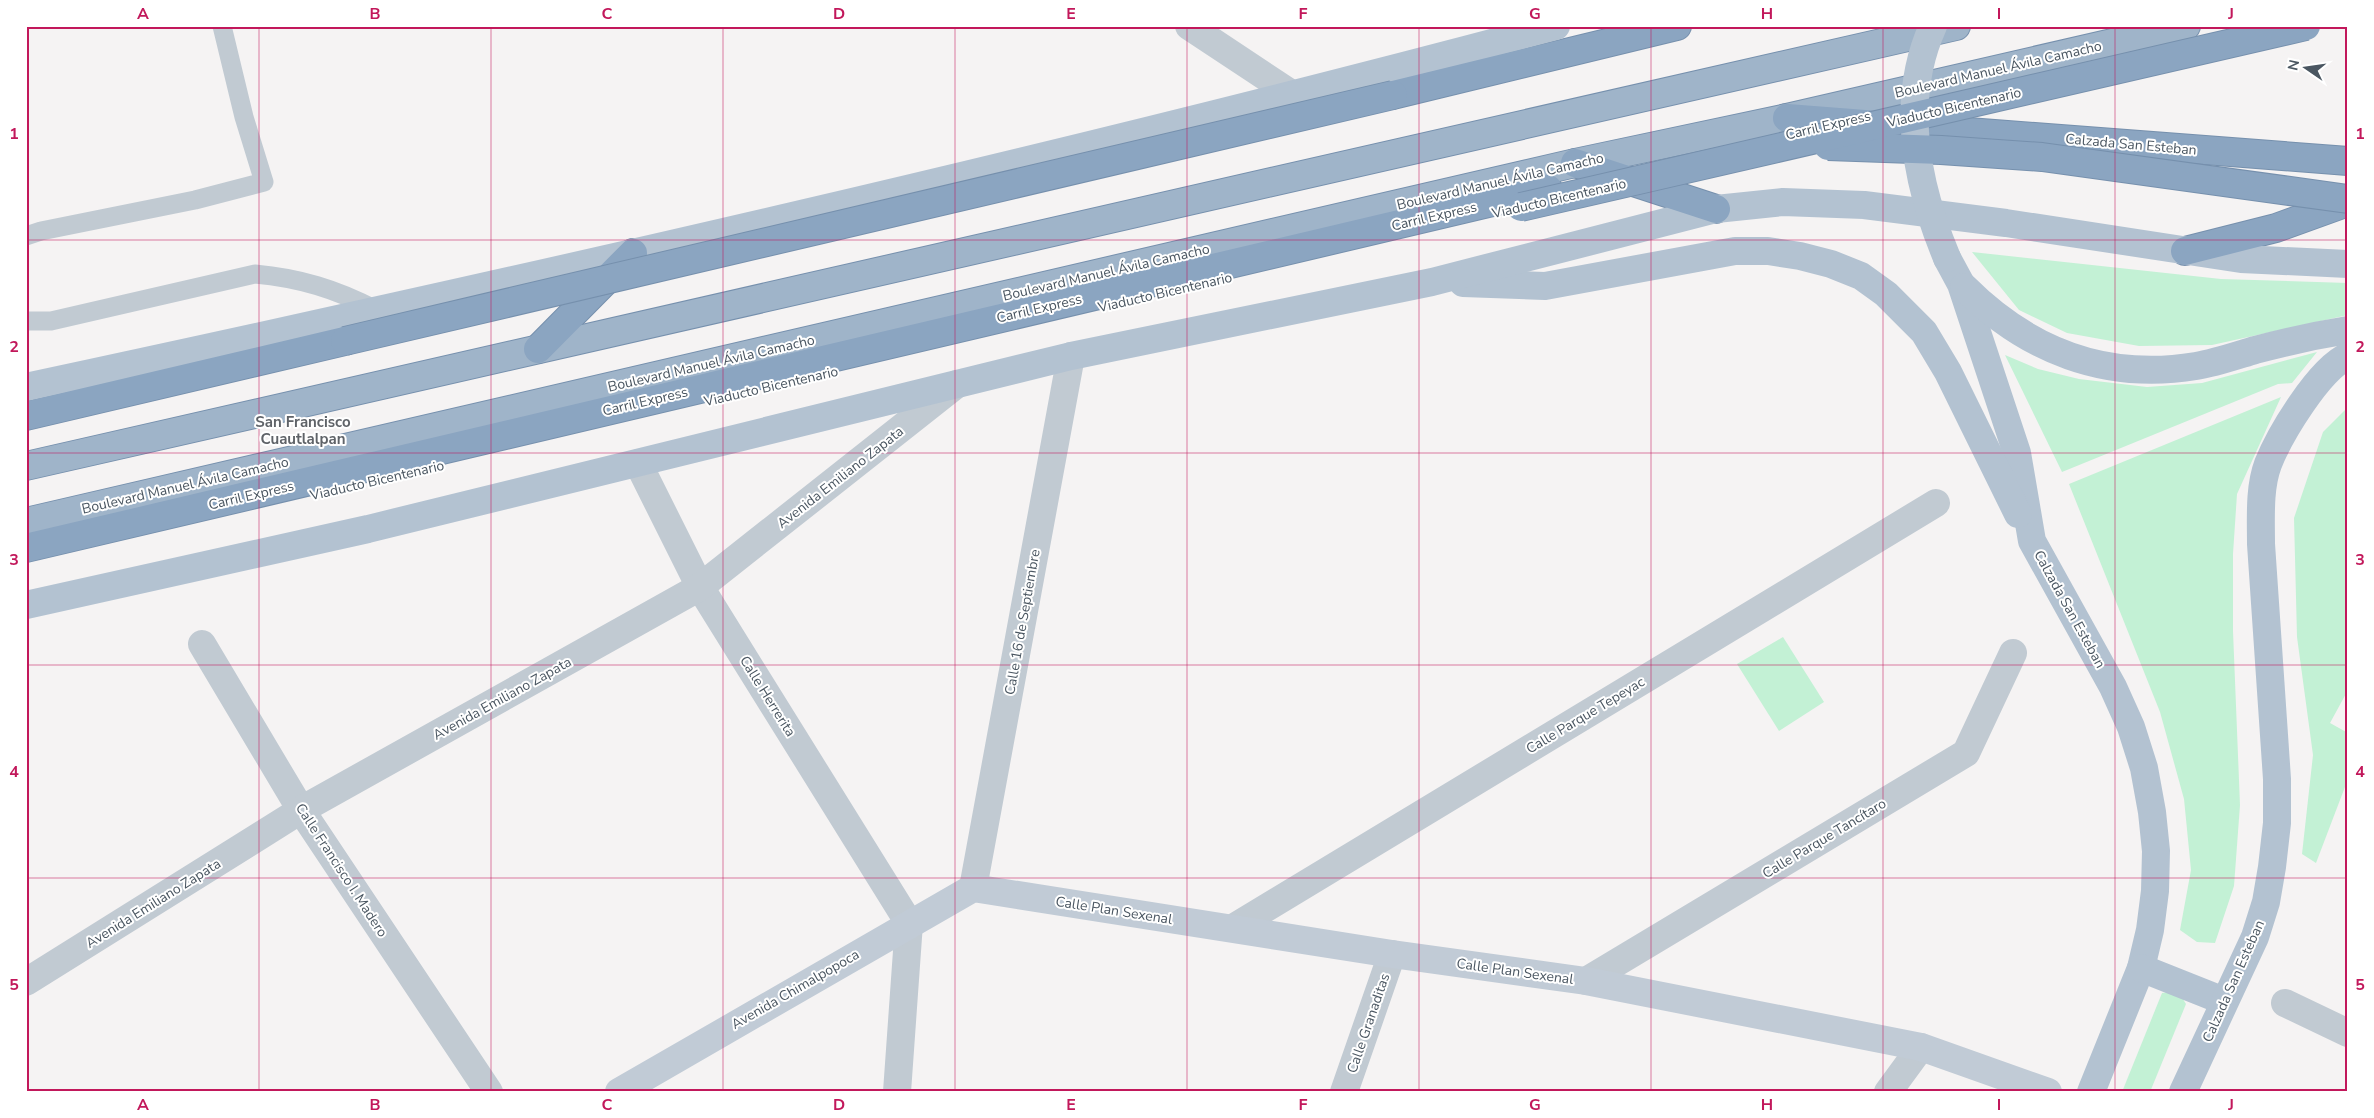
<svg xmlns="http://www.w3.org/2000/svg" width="2374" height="1118" viewBox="0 0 2374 1118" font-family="'Nunito Sans',sans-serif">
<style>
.green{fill:#c3f1d5}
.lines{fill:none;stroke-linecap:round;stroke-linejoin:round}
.trunk-casing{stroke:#7690ad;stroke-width:30}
.motorway-casing{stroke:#7690ad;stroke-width:30}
.service{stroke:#c1cad2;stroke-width:19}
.minor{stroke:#c1cad2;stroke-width:28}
.secondary{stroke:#c1cbd6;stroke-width:28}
.primary{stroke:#b3c2d1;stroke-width:28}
.trunk{stroke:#9fb4c9;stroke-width:28}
.motorway{stroke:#8ba5c1;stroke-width:28}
.motorway-bridge-casing{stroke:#7690ad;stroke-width:30;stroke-linecap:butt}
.primary-bridge{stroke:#b3c2d1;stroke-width:28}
.motorway-bridge{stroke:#8ba5c1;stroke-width:28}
.grid{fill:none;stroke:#c2185b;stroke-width:1;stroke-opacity:0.55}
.labels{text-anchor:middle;stroke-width:4;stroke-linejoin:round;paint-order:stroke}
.street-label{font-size:14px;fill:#4a5661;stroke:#fff}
.neighbourhood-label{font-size:15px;font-weight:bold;fill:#5f6368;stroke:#fff}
.neatline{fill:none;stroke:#c2185b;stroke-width:2}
.grid-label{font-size:16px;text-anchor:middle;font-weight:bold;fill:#c2185b}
</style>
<rect width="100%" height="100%" fill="#f5f3f3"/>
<g class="green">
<polygon points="1972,252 2221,279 2348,283 2348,315 2212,345 2139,346 2067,333 2019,310"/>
<polygon points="2317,352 2292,383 2278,384 2062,472 2005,355 2038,369 2079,379 2147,387 2202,383"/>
<polygon points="2281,397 2237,494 2233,554 2233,631 2240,805 2234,886 2215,943 2197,942 2180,930 2191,870 2184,799 2160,712 2069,484"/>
<polygon points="2348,407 2348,690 2330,723 2348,733 2348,779 2316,863 2302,854 2313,755 2297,637 2294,518 2323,432"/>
<polygon points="1783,637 1824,702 1779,731 1737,664"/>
<polygon points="2178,991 2186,1004 2150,1092 2122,1092 2162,993"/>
</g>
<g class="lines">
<defs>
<g id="trunk">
<polyline points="26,466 1956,26"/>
<polyline points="26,522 1575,163 1787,118 2186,26"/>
</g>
<g id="motorway">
<polyline points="1393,95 1677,26"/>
<polyline points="1787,118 2348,161"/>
<polyline points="1575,163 1716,209"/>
<polyline points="2185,251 2276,228 2348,202"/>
<polyline points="538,349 633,253"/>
<polyline points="26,416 345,341"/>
<polyline points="26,548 1548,189"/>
</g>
</defs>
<use href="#trunk" class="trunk-casing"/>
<use href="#motorway" class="motorway-casing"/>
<g class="service">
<polyline points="26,236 41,231 195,200 264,182 244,117 222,26"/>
<path d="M26,321h25l204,-47c44,4 81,15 121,36"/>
</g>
<g class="minor">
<polyline points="1189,26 1293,95"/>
<polyline points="638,463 700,587 909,923 897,1092"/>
<polyline points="202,644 301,810 489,1092"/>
<polyline points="973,888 1071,356"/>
<polyline points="1233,928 1936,503"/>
<polyline points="1586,981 1966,753 2013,653"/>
<polyline points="26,982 301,810 700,587 957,384"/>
<polyline points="2285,1003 2348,1033"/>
<polyline points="1344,1092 1392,954"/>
<polyline points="1888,1092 1921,1047"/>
</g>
<polyline class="secondary" points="619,1092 973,888 1392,954 1586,981 1921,1047 2048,1092"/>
<g class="primary">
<polyline points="1947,258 1961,284 2017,453 2032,541 2113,687 2131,727 2144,768 2152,812 2156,851 2155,891 2150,930 2141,968 2091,1092"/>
<polyline points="1463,283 1545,286 1735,251 1768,251 1800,256 1831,264 1861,276 1886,294 1924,332 1948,372 2018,514"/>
<path d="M1964,287c63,63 141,94 232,79 19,-3 39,-10 59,-16 30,-8 62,-15 93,-20"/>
<path d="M26,387c512,-110 1023,-226 1530,-361"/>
<polyline points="26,605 368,529 1071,356 1432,282 1716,209 1783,202 1864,205 2006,223 2241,259 2348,264"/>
<polyline points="2141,968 2224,1001"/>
<path d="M2183,1092l72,-155 11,-35 6,-35 5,-44v-44l-16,-235c0,-26 -2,-56 7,-80 12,-30 51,-95 80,-108"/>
</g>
<use href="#trunk" class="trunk"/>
<use href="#motorway" class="motorway"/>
<defs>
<g id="motorway-bridge">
<polyline points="1828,146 1941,150 2042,157 2348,199"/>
<polyline points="1521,207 2306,26"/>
<polyline points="345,341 1393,95"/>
</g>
</defs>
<use href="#motorway-bridge" class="motorway-bridge-casing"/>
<path class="primary-bridge" d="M1933,26c-34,75 -16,160 14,232"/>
<use href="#motorway-bridge" class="motorway-bridge"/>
</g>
<path class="grid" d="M259,26v1066M491,26v1066M723,26v1066M955,26v1066M1187,26v1066M1419,26v1066M1651,26v1066M1883,26v1066M2115,26v1066M26,240h2322M26,453h2322M26,665h2322M26,878h2322"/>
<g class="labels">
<g class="street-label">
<text transform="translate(1998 69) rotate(-13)" y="5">Boulevard Manuel Ávila Camacho</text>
<text transform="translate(1954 107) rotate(-13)" y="5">Viaducto Bicentenario</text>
<text transform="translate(1828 125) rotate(-13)" y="5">Carril Express</text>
<text transform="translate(2131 144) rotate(5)" y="5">Calzada San Esteban</text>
<text transform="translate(1500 181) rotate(-13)" y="5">Boulevard Manuel Ávila Camacho</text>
<text transform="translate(1559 198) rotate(-13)" y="5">Viaducto Bicentenario</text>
<text transform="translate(1434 216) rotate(-13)" y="5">Carril Express</text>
<text transform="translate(1106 272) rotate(-13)" y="5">Boulevard Manuel Ávila Camacho</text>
<text transform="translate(1165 292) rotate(-13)" y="5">Viaducto Bicentenario</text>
<text transform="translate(1039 308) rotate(-13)" y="5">Carril Express</text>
<text transform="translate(711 363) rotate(-13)" y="5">Boulevard Manuel Ávila Camacho</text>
<text transform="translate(771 386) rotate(-13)" y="5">Viaducto Bicentenario</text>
<text transform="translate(645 401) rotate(-13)" y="5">Carril Express</text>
<text transform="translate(840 477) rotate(-38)" y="5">Avenida Emiliano Zapata</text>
<text transform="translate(377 480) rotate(-13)" y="5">Viaducto Bicentenario</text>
<text transform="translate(185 485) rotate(-13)" y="5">Boulevard Manuel Ávila Camacho</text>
<text transform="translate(251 495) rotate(-13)" y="5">Carril Express</text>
<text transform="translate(2070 609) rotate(61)" y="5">Calzada San Esteban</text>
<text transform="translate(1022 622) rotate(-80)" y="5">Calle 16 de Septiembre</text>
<text transform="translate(768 696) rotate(58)" y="5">Calle Herrerita</text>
<text transform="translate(502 698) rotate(-29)" y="5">Avenida Emiliano Zapata</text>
<text transform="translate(1585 715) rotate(-31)" y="5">Calle Parque Tepeyac</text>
<text transform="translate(1824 838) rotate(-31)" y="5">Calle Parque Tancítaro</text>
<text transform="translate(342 870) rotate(57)" y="5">Calle Francisco I. Madero</text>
<text transform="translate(153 903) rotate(-32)" y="5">Avenida Emiliano Zapata</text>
<text transform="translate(1114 910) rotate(9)" y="5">Calle Plan Sexenal</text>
<text transform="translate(1515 971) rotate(8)" y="5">Calle Plan Sexenal</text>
<text transform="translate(2233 981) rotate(-66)" y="5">Calzada San Esteban</text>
<text transform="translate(795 989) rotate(-30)" y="5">Avenida Chimalpopoca</text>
<text transform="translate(1368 1023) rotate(-71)" y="5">Calle Granaditas</text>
</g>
<g class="neighbourhood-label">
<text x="303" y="427">San Francisco<tspan x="303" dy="17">Cuautlalpan</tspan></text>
</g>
</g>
<rect width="2374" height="1118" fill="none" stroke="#ffffff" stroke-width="55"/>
<g transform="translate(2306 68) rotate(283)" stroke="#ffffff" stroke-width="4" paint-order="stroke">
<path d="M0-4L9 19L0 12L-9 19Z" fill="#4a5661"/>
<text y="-8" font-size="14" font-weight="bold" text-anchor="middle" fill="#4a5661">N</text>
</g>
<rect x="28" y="28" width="2318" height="1062" class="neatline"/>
<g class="grid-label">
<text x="143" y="19">A</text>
<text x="375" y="19">B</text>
<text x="607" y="19">C</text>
<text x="839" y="19">D</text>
<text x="1071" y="19">E</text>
<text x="1303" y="19">F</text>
<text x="1535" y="19">G</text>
<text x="1767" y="19">H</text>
<text x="1999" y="19">I</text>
<text x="2231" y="19">J</text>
<text x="14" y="139">1</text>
<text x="2360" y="139">1</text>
<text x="14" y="352">2</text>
<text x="2360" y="352">2</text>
<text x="14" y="565">3</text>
<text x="2360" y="565">3</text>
<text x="14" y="777">4</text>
<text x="2360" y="777">4</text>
<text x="14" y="990">5</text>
<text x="2360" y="990">5</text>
<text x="143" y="1110">A</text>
<text x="375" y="1110">B</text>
<text x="607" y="1110">C</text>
<text x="839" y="1110">D</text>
<text x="1071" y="1110">E</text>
<text x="1303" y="1110">F</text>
<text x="1535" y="1110">G</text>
<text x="1767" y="1110">H</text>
<text x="1999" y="1110">I</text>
<text x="2231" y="1110">J</text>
</g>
</svg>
